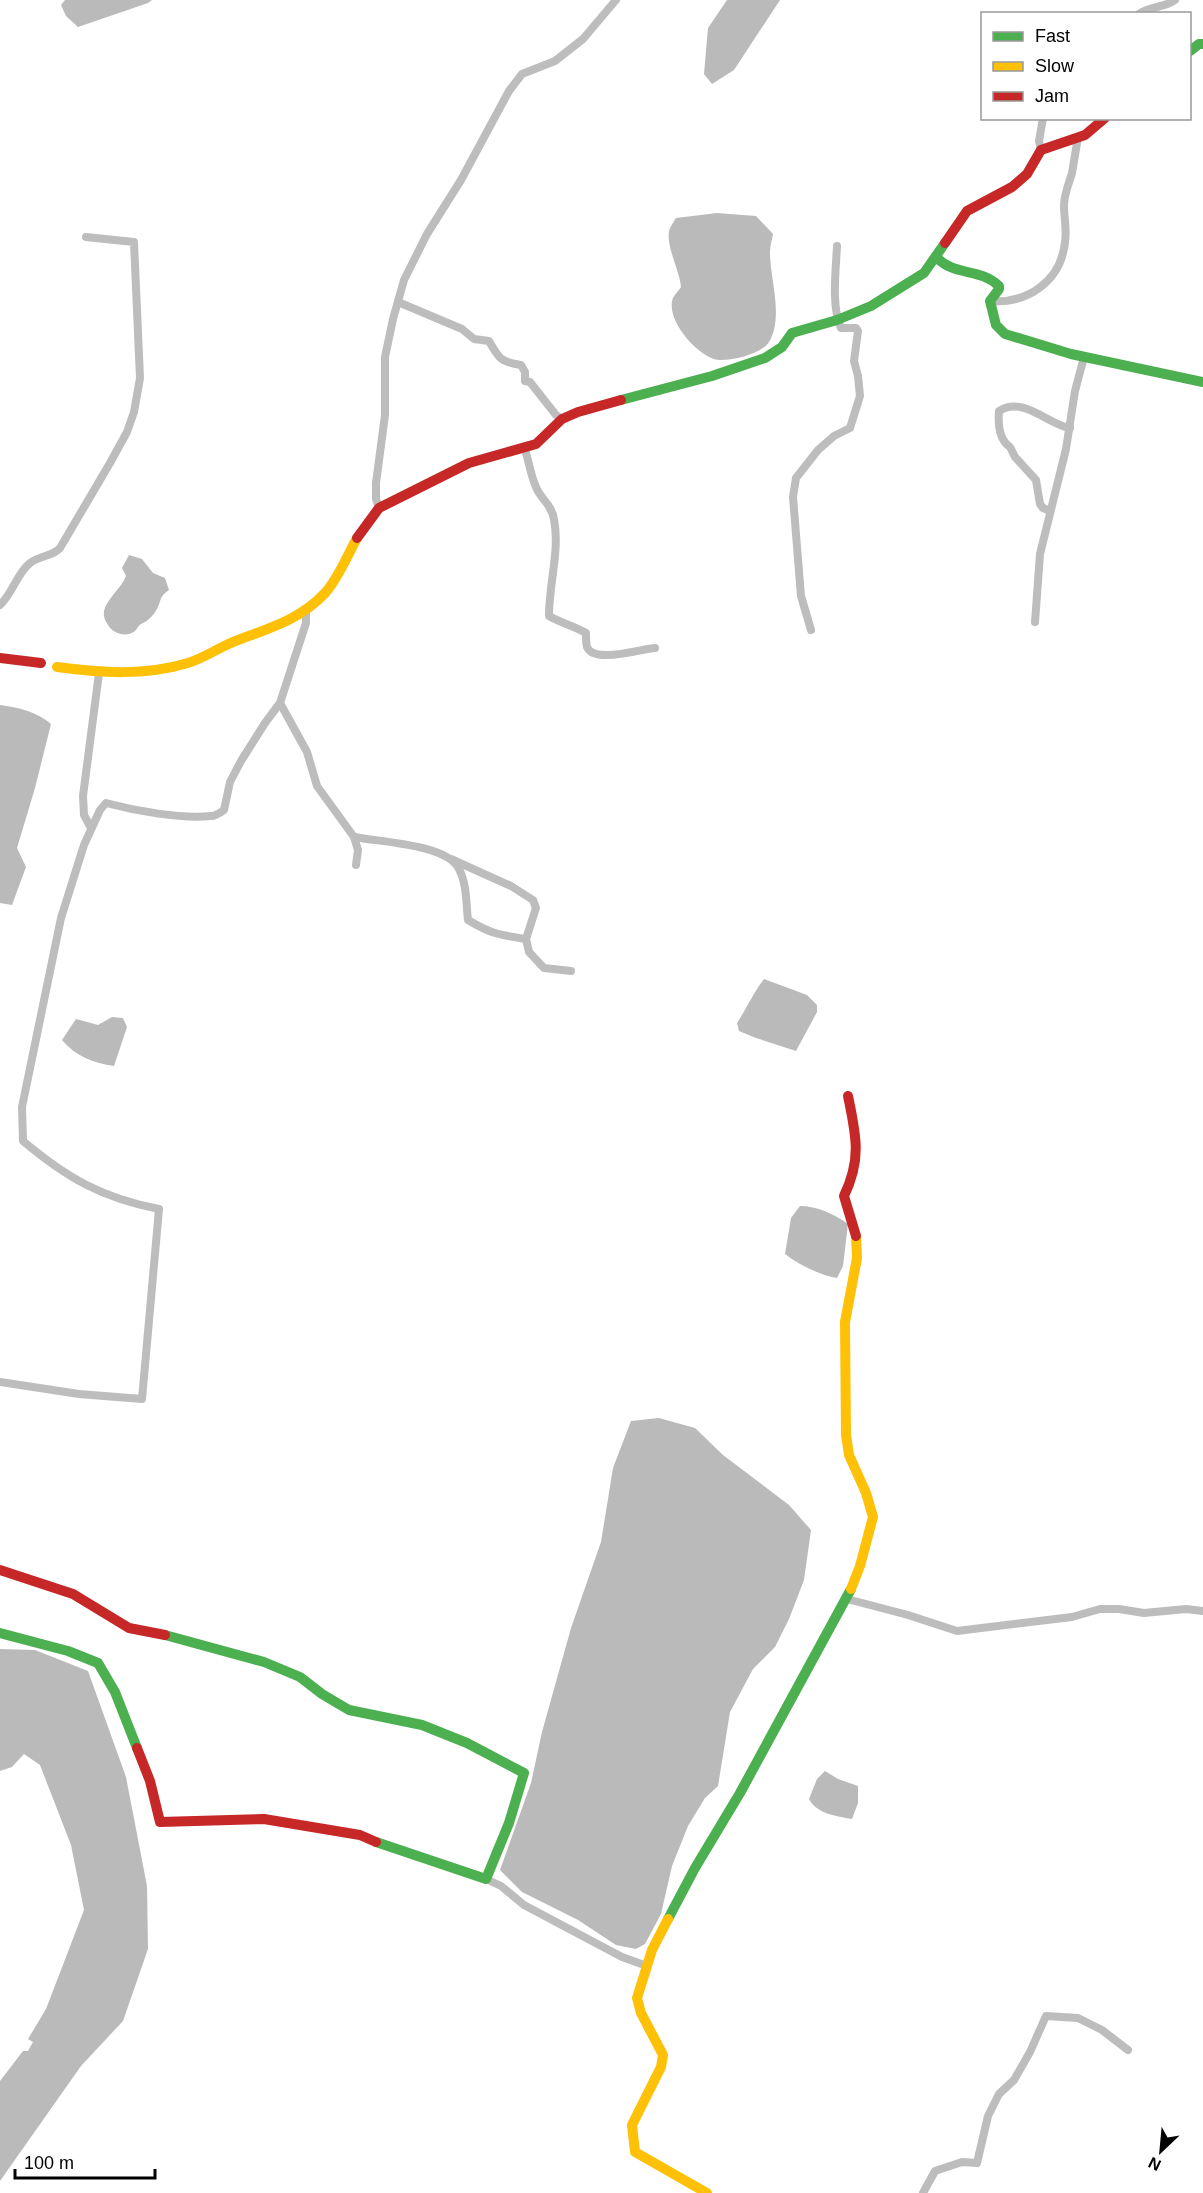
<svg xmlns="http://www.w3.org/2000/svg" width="1203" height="2193" viewBox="0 0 1203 2193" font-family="Arial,sans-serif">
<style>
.water{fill:#bababa}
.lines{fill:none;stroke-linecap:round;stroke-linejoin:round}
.street{stroke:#bdbdbd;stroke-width:8}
.fast{stroke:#4caf50;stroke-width:10}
.slow{stroke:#ffc107;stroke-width:10}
.jam{stroke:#c62828;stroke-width:10}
</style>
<rect width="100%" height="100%" fill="#fff"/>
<g class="water">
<polygon points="65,0 152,0 148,3 78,27 66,16 61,5"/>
<polygon points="727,0 780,0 734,70 712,84 704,74 708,28"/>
<path d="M717,213l39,3 17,18c-1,6 -3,12 -3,18 0,25 10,52 4,78 -1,3 -3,9 -5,12 -7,12 -43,21 -55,17 -19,-6 -49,-40 -41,-61 2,-4 6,-8 8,-11 -1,-15 -15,-41 -12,-56 1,-4 5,-10 7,-13z"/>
<path d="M129,555l13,4 11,14 12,5 4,12c-10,7 -7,9 -12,19 -4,7 -9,12 -16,15 -3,2 -4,5 -6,7 -8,6 -18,4 -25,-3 -4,-6 -7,-10 -6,-17 3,-13 17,-22 22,-35l-4,-8z"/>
<path d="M0,705c18,2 37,7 51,19l-16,64 -18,60 9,19 -14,38 -12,-2z"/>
<path d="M764,979l43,16 10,10v7l-21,39 -40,-13 -17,-7 -2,-8c10,-15 16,-30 27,-44z"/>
<path d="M112,1017l11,1 4,9 -13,39c-20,-3 -39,-10 -52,-26l14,-21 22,6z"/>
<path d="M800,1206c17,0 34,8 48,18l-5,42 -6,12c-15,-2 -40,-14 -52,-24l6,-36z"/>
<polygon points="659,1418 695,1428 723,1455 789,1505 811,1530 804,1580 789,1619 775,1647 753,1669 730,1712 718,1786 705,1798 688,1826 672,1866 661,1914 645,1944 636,1949 616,1945 578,1920 522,1892 500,1870 531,1783 542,1732 571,1628 601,1542 613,1468 631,1421"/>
<polygon points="0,1649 35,1650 88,1671 126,1777 147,1886 148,1949 123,2021 81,2066 0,2181 0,2081 23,2051 28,2051 33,2042 28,2039 46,2009 84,1910 71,1845 40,1765 24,1754 12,1767 0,1771"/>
<path d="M825,1771l13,8 20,7v17l-6,16c-16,-3 -35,-5 -43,-20l8,-20z"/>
</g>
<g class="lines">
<g class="street">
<path d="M1139,14c11,-8 25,-6 36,-14"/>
<polyline points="1041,150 1039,141 1043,118"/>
<path d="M990,301c38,3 71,-20 75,-59 2,-12 -1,-24 -1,-37 0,-10 5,-22 8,-32 2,-12 4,-24 6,-36"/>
<path d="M398,302l64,27 12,10 15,2c10,18 12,21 32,24l4,7v9l5,1 26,33 6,4"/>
<path d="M524,447c5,13 6,27 12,40 5,13 15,16 18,32 6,32 -5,64 -5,97 12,7 25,10 37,17 0,4 0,11 1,14 7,17 53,2 68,1"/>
<polyline points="379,508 376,499 376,483 385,415 385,357 393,319 404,280 427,234 461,180 509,91 522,74 555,61 583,39 616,0"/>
<path d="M1050,511l-7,-3 -3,-4 -4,-24 -21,-23 -5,-10c-12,-8 -12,-24 -11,-36 24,-16 51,15 71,17"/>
<path d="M0,605c13,-12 17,-32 30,-42 10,-8 22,-6 30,-15l50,-85 17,-31 7,-20 6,-34 -6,-136 -48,-5"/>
<polyline points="1035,622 1040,554 1066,449 1075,391 1084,357"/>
<path d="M811,630l-10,-34 -8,-99 3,-19 22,-28 16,-14 16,-8 10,-32 -2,-20 -4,-15 4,-30 -2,-3h-15c-10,-21 -5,-59 -4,-82"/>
<path d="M280,703l27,49 10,34 37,51c25,5 93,7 105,32 8,15 7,35 9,51 23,14 32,15 58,19l3,13 15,16 27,3"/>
<polyline points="91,828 84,815 83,796 99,673"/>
<polyline points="354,837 358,850 356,865"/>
<polyline points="451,859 511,886 533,900 536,908 526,939"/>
<path d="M0,1382l79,12 63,5 17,-190c-57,-11 -92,-31 -136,-68l-1,-34 39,-189 23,-73 16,-35 6,-7c30,8 74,16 105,13 5,0 9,-3 13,-6l6,-28 11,-21 24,-38 15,-20 26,-80v-12"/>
<polyline points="847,1599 908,1615 957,1631 1072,1617 1100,1609 1119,1609 1144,1613 1186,1609 1203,1611"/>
<polyline points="486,1879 501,1886 524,1905 622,1957 647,1966"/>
<polyline points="923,2193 935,2171 962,2162 977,2163 988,2116 999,2094 1014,2080 1030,2052 1046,2016 1078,2018 1102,2030 1128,2050"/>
</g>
<g class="fast">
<polyline points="1190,51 1199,44 1203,44"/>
<path d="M936,257c19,20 43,10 63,29v3l-9,12 6,24 9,9 66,20 132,28"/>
<polyline points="621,400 712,376 765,358 782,347 792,333 837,320 871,306 924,273 945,243"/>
<polyline points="0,1633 68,1651 98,1663 115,1692 137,1748"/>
<polyline points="165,1635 264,1662 300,1677 322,1694 349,1710 422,1725 467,1743 524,1773 509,1823 486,1879 376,1842"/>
<polyline points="668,1919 695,1868 740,1793 851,1589"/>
</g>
<g class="slow">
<path d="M57,667c45,6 87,9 131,-4 17,-5 33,-17 50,-23 32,-12 63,-21 87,-47 13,-14 23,-39 32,-55"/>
<polyline points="851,1589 860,1566 873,1517 866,1493 849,1455 846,1435 845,1322 857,1258 856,1236"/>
<polyline points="668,1919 652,1950 637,1998 641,2013 663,2055 661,2067 632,2125 635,2152 707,2193"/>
</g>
<g class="jam">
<polyline points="945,243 967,211 1012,187 1027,174 1041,150 1085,135 1105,118"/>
<polyline points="357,538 379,508 469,463 536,444 562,419 578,412 621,400"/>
<polyline points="0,658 41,663"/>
<path d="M848,1096c8,39 14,63 -4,100l12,40"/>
<polyline points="0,1570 73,1594 129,1628 165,1635"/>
<polyline points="137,1748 150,1781 160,1822 264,1819 360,1835 376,1842"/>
</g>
</g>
<rect x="981" y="12" width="210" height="108" fill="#ffffff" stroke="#999999" stroke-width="1.5"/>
<rect x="993" y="32" width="30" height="9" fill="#4caf50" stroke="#999999" stroke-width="1.5"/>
<text x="1035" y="42" font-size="18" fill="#000000">Fast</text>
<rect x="993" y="62" width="30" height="9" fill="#ffc107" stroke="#999999" stroke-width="1.5"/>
<text x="1035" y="72" font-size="18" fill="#000000">Slow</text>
<rect x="993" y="92" width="30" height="9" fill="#c62828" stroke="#999999" stroke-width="1.5"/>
<text x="1035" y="102" font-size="18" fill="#000000">Jam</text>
<g transform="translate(1161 2151) rotate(206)" stroke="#ffffff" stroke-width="4.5" paint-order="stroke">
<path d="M0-4.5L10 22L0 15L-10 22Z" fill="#000000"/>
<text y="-9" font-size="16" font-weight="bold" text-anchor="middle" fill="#000000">N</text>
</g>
<path d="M15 2169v9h140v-9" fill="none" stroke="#000000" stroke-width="3"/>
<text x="24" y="2169" font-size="18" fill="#000000" stroke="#ffffff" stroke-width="4.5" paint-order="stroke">100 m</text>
</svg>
